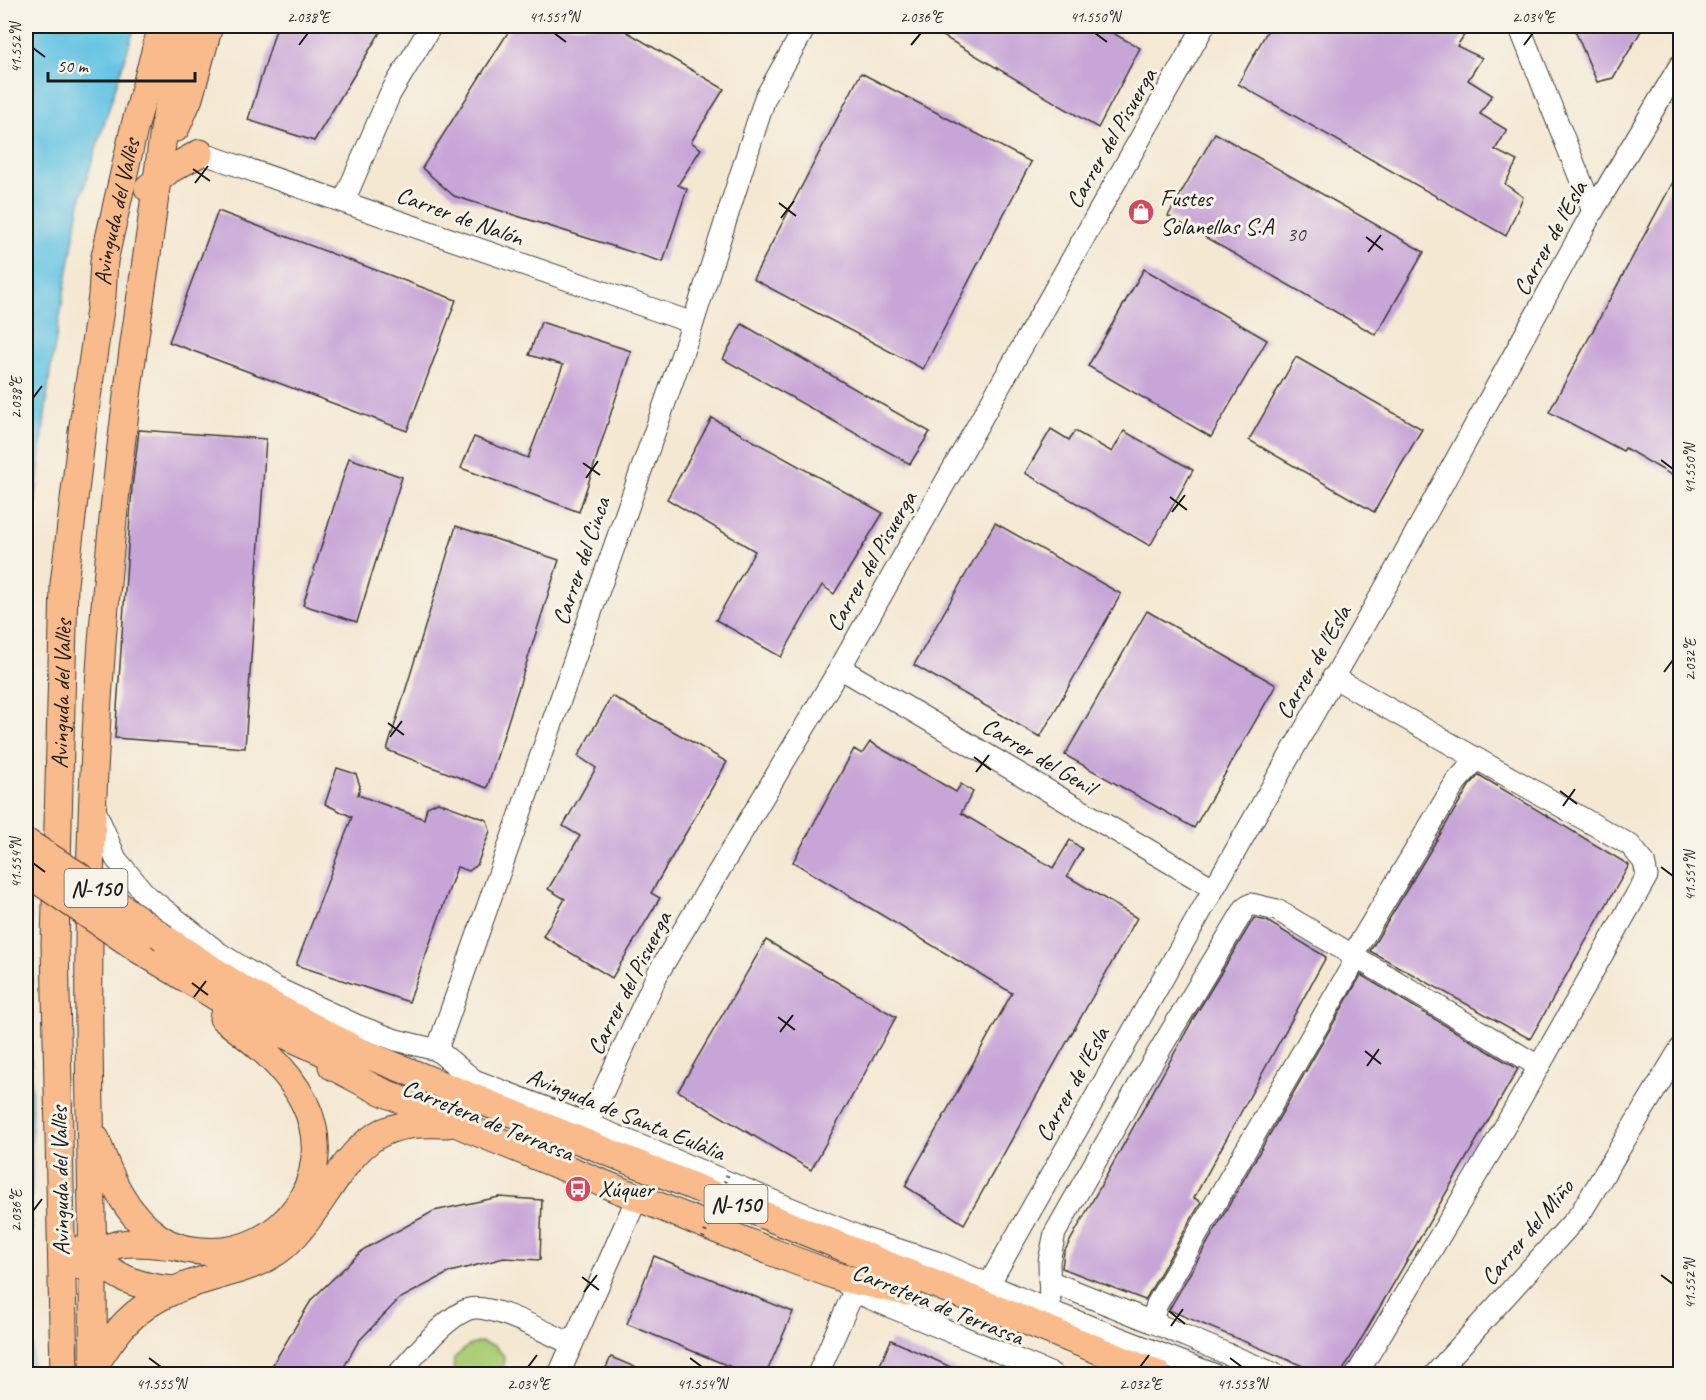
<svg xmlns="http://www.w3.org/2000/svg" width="1706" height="1400" viewBox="0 0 1706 1400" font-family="Caveat,sans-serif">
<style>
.green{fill:#abce77;stroke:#64754a;stroke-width:1.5}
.water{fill:#66c4e4;stroke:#417080;stroke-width:1.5}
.building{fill:#c7a5d7}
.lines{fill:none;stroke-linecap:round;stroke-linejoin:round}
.minor-casing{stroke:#3c3b37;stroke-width:23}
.major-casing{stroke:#3c3b37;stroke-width:29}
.minor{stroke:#fff;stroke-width:21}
.major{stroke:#fabb8c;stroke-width:27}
.major-bridge-casing{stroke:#3c3b37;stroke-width:29;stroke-linecap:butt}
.path-bridge{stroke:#3c3b37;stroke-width:4;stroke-dasharray:1.5 4.5;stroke-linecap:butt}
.major-bridge{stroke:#fabb8c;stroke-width:27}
.ticks{fill:none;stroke:#1c1c1c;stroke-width:2}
.labels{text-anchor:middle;stroke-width:6;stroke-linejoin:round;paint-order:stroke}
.number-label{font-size:21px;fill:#473e4b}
.shield{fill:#f7f3e8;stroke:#5e5c59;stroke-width:1.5}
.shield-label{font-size:22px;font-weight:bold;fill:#1c1c1c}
.street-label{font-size:24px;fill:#1c1c1c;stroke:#f7f3e8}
.poi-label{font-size:24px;fill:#1c1c1c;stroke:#f7f3e8;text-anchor:start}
.neatline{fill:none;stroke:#1c1c1c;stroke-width:2}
.ticks-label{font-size:15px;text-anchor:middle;fill:#1c1c1c}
</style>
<rect width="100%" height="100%" fill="#f7f3e8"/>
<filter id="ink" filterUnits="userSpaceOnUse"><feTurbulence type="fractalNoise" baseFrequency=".0167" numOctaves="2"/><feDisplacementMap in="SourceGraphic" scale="12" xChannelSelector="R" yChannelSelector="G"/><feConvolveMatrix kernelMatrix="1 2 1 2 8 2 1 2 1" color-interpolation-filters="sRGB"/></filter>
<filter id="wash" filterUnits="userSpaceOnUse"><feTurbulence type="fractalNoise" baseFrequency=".008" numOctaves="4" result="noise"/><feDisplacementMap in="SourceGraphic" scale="24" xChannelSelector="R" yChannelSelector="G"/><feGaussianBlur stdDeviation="1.35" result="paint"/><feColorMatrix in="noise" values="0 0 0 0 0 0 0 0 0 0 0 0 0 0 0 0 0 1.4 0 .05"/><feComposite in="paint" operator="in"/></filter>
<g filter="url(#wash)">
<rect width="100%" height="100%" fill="#f4e8d3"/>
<polygon class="green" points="481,1342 495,1346 504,1356 503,1369 498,1374 453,1374 454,1358 468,1346"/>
<g class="water">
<polygon points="26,26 135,26 81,197 50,372 26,582"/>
<polygon points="26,862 31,920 32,1374 26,1374"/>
</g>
<g id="blocks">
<g class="building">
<polygon points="277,26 384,26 314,141 248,120"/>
<polygon points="512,26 617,26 724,89 691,142 701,149 678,185 687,189 663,262 454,196 422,168"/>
<polygon points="926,26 1100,26 1140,48 1098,128"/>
<polygon points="1270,26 1470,26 1457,46 1482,58 1468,80 1492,95 1480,114 1507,130 1495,150 1517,161 1505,184 1523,197 1506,236 1238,84"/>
<polygon points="1573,26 1644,26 1613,78 1597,82"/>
<polygon points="861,73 1031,162 923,369 753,279"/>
<polygon points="1215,133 1424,252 1376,335 1168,216"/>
<polygon points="1680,169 1680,480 1625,448 1623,451 1549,412"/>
<polygon points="218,211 456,300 407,431 169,342"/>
<polygon points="1144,269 1267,340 1211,437 1088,366"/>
<polygon points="541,322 631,351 579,512 461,468 474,437 528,458 563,365 529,355"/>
<polygon points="742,324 930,432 910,464 723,359"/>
<polygon points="1296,357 1422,429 1374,512 1249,440"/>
<polygon points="712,418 883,513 834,594 822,585 781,657 716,620 755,551 667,499"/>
<polygon points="1051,429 1069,440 1075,431 1112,452 1124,431 1193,470 1150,546 1025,473"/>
<polygon points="139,430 266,439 245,748 115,738 132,488"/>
<polygon points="349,458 402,477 357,622 303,605"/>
<polygon points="995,523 1121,594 1040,737 914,665"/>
<polygon points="456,526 559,560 487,788 387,750"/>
<polygon points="1147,611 1276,685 1194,828 1065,755"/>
<polygon points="612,696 727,762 651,893 660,898 612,978 543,936 565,899 548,889 580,836 563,826 596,768 578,756"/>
<polygon points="870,742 956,792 961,784 973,792 961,813 1053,868 1070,840 1082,849 1067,876 1137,918 964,1224 905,1186 1012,993 793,862 854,749 862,754"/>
<polygon points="337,768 356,774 360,786 358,795 424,819 427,807 438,802 487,820 490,831 477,865 469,871 457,867 409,1002 296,965 352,817 325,804"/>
<polygon points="1479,775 1629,865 1530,1039 1370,951 1469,786"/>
<polygon points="1254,918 1267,921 1326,957 1194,1198 1201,1202 1145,1300 1062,1268 1064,1252 1195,1016"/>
<polygon points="766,940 896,1017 811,1170 678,1091"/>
<polygon points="1361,975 1518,1069 1341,1374 1322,1374 1169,1310"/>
<polygon points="499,1197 542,1200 540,1260 504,1258 450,1272 399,1299 358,1342 340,1374 269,1374 273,1364 312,1299 364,1249 434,1211"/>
<polygon points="654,1256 793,1312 766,1374 748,1374 627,1324"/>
<polygon points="891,1340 966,1374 876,1374"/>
<polygon points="611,1357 651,1374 603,1374"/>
</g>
</g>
</g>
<g filter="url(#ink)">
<use href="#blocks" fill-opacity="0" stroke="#3c3b37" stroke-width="1.5"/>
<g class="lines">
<defs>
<g id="minor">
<polyline points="1519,26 1593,211"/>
<polyline points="210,156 693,323"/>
<polyline points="344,201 390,94 431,26"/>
<polyline points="840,668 1213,888"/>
<polyline points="1333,677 1479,760"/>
<polyline points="95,810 116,859 146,895 219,953 274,987 356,1025 396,1040 437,1050 474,1080 588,1124 865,1239 937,1262 1050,1311 1213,1374"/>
<polyline points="437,1050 693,323 765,98 806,26"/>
<polyline points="588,1124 658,973 840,668 1204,26"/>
<polyline points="1049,1281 1152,1322"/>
<polyline points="844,1282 854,1291 869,1298 1052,1374"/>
<polyline points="989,1284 1393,574 1593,211 1680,65"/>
<polyline points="1050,1311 1049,1261 1055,1233 1140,1083 1245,908 1251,904 1277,910 1538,1066"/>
<path d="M398,1374c17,-18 47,-57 71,-65 22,-7 81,26 103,35"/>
<polyline points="559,1374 637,1198"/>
<polyline points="818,1374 854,1291"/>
<polyline points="1275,1374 1152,1322 1157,1304 1352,966 1352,956 1456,782 1473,763 1479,760 1630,845 1644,862 1647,876 1492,1149 1357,1374"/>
<polyline points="1435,1374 1580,1214 1680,1049"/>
</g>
<g id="major">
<polyline points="176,128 189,98 209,26"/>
<polyline points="148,188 169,170 200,153"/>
<polyline points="164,938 247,992 358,1051 1157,1374"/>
<polyline points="138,949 261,1024 356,1067"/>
<polyline points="332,1066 376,1089 474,1131 772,1252 839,1277 907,1292"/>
<path d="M96,1139c13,37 29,75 62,98 13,9 27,13 43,14 81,8 140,-75 103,-149 -18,-36 -50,-61 -81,-84"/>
<path d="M82,1249c32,26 50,38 92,41"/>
<path d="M80,1266c30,-29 55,-24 93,-20"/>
<path d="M93,1368c23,-37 39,-59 80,-77 36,-17 78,-18 110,-44 36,-31 57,-90 93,-111 21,-13 47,-13 71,-12"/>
<path id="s1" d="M64,1374l-9,-430 9,-360 18,-152 20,-136 2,-35 30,-132 28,-103"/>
<path d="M93,1374c2,-142 -6,-286 -4,-429 2,-223 21,-444 54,-664 14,-86 19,-172 43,-255"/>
</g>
</defs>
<use href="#minor" class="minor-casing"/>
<use href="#major" class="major-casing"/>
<use href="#minor" class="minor"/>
<use href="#major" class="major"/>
<defs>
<g id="major-bridge">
<polyline points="26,842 76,874 164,938"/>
<polyline points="26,872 138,949"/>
</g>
</defs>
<use href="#major-bridge" class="major-bridge-casing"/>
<polyline class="path-bridge" points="703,1238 729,1171"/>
<use href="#major-bridge" class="major-bridge"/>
</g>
</g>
<path class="ticks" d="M554,33l12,9M1095,33l12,9M299,45l9,-12M911,45l10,-12M1524,45l9,-12M33,48l12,9M193,169l17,12M195,183l13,-17M779,203l17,13M781,218l13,-17M1366,237l17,13M1368,252l13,-17M33,398l9,-12M1661,460l12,9M583,463l17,12M586,478l12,-17M1170,497l17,13M1172,512l13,-17M1664,672l9,-12M388,723l16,12M390,737l12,-16M974,757l17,13M976,772l13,-17M1560,791l17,13M1563,806l12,-17M33,863l12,9M1661,867l12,9M192,983l16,12M194,997l12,-16M778,1017l17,13M780,1032l13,-17M1365,1051l16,13M1367,1066l12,-17M33,1211l9,-12M1661,1275l12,9M582,1277l17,13M584,1292l13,-17M1169,1311l16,13M1171,1326l12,-17M149,1358l12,9M690,1358l12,9M1230,1358l12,9M528,1367l9,-12M1140,1367l9,-12"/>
<defs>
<symbol id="shop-disc" viewBox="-11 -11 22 22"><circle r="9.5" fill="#d1495b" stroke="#f7f3e8"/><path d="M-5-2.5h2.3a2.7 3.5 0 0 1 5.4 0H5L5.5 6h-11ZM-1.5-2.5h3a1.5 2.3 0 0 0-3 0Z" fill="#fff"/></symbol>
<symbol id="bus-disc" viewBox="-11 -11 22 22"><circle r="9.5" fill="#d1495b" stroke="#f7f3e8"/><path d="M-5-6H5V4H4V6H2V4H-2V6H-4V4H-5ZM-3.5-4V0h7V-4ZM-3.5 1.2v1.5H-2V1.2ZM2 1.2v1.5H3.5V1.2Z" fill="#fff"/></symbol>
</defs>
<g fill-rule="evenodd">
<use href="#shop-disc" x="1126" y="197" width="30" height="30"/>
<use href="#bus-disc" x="563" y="1174" width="30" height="30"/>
</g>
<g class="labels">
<g class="number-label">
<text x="1296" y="241">30</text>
</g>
<g class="shield">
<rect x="64.5" y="869" width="63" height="38" rx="4.5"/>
<rect x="704.5" y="1185" width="63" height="38" rx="4.5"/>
</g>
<g class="shield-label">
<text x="96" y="896">N-150</text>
<text x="736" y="1212">N-150</text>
</g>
<g class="street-label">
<text transform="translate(1111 138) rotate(-60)" y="8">Carrer del Pisuerga</text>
<text dy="8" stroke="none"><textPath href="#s1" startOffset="1166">Avinguda del Vallès</textPath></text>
<text transform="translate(460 216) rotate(20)" y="8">Carrer de Nalón</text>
<text transform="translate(1550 238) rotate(-61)" y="8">Carrer de l'Esla</text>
<text transform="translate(581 561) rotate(-71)" y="8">Carrer del Cinca</text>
<text transform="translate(871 561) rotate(-60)" y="8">Carrer del Pisuerga</text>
<text transform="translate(1313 662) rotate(-60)" y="8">Carrer de l'Esla</text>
<text dy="8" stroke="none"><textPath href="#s1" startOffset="680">Avinguda del Vallès</textPath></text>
<text transform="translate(1039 756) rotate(31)" y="8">Carrer del Genil</text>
<text transform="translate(629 983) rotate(-63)" y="8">Carrer del Pisuerga</text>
<text transform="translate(1072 1084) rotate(-61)" y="8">Carrer de l'Esla</text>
<text transform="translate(626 1114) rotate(22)" y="8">Avinguda de Santa Eulàlia</text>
<text transform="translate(488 1120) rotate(22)" y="8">Carretera de Terrassa</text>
<text transform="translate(60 1181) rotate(-91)" y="8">Avinguda del Vallès</text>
<text transform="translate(1527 1232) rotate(-50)" y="8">Carrer del Miño</text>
<text transform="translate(938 1304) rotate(22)" y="8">Carretera de Terrassa</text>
</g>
<g class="poi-label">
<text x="1160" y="206">Fustes<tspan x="1160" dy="28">Solanellas S.A</tspan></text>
<text x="598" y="1197">Xúquer</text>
</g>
</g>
<rect width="1706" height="1400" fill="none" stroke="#f7f3e8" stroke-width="66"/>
<path d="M48 72v9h147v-9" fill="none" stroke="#1c1c1c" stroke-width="3"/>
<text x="57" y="72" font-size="18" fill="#1c1c1c" stroke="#f7f3e8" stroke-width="4.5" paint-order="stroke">50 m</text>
<rect x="33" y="33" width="1640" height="1334" class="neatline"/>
<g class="ticks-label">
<text x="308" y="22">2.038°E</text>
<text x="554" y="22">41.551°N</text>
<text x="921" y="22">2.036°E</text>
<text x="1095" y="22">41.550°N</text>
<text x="1533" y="22">2.034°E</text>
<text transform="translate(16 48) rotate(-90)" y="5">41.552°N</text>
<text transform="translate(16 398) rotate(-90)" y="5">2.038°E</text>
<text transform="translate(1690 469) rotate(-90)" y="5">41.550°N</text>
<text transform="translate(1690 660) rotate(-90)" y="5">2.032°E</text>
<text transform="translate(16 863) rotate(-90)" y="5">41.554°N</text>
<text transform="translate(1690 876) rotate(-90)" y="5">41.551°N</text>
<text transform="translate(16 1211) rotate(-90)" y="5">2.036°E</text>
<text transform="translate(1690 1284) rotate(-90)" y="5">41.552°N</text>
<text x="161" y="1389">41.555°N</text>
<text x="528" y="1389">2.034°E</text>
<text x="702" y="1389">41.554°N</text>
<text x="1140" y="1389">2.032°E</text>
<text x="1242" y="1389">41.553°N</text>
</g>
</svg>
